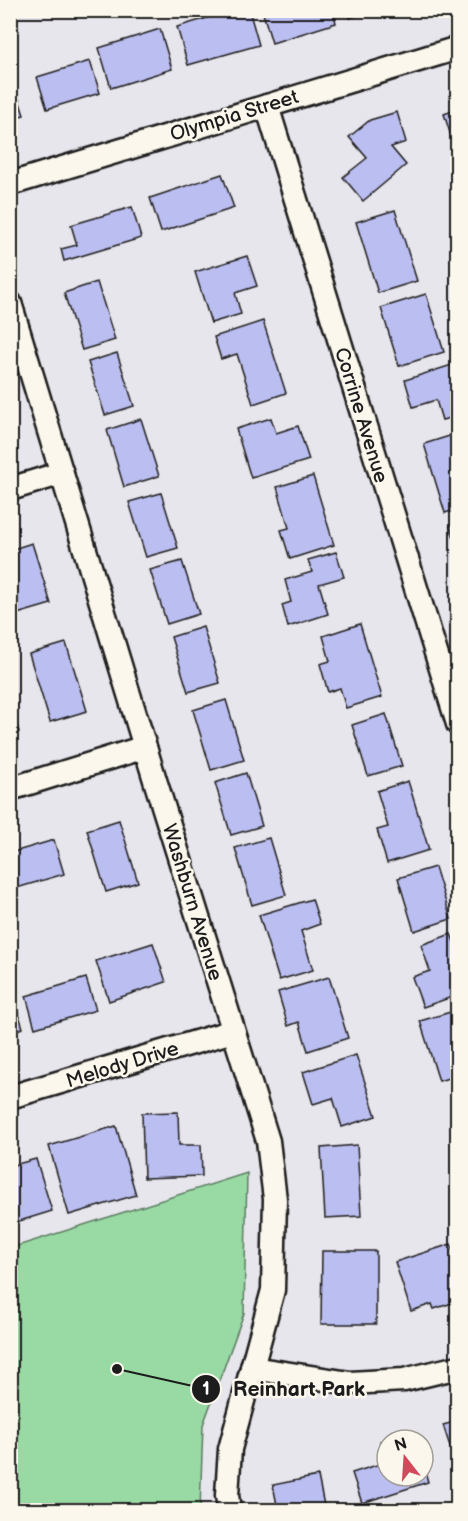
<svg xmlns="http://www.w3.org/2000/svg" width="468" height="1521" viewBox="0 0 468 1521" font-family="'Balsamiq Sans',sans-serif">
<style>
.green{fill:#99daa4;stroke:#5a7b60;stroke-width:1.5}
.building{fill:#bbbef0;stroke:#1c1c1c;stroke-width:1.5}
.lines{fill:none;stroke-linecap:round;stroke-linejoin:round}
.street-casing{stroke:#1c1c1c;stroke-width:27}
.street{stroke:#fbf7ec;stroke-width:22}
.labels{text-anchor:middle;stroke-width:5;stroke-linejoin:round;paint-order:stroke}
.street-label{font-size:20px;fill:#1c1c1c;stroke:#fbf7ec}
.leader{fill:none;stroke:#1c1c1c;stroke-width:2}
.callout-dot{fill:#1c1c1c;stroke:#fbf7ec;stroke-width:2}
.mark-label{font-size:18px;text-anchor:middle;font-weight:bold;fill:#fff}
.callout-label{font-size:21px;text-anchor:middle;font-weight:bold;fill:#1c1c1c;stroke:#fbf7ec;stroke-width:5;stroke-linejoin:round;paint-order:stroke}
</style>
<rect width="100%" height="100%" fill="#e8e6ed"/>
<filter id="ink" filterUnits="userSpaceOnUse"><feTurbulence type="fractalNoise" baseFrequency=".0167" numOctaves="2"/><feDisplacementMap in="SourceGraphic" scale="12" xChannelSelector="R" yChannelSelector="G"/><feConvolveMatrix kernelMatrix="1 2 1 2 8 2 1 2 1" color-interpolation-filters="sRGB"/></filter>
<g filter="url(#ink)">
<polygon class="green" points="247,1173 244,1313 203,1425 200,1510 11,1510 11,1248"/>
<g class="building">
<polygon points="234,10 249,10 259,45 188,65 177,27"/>
<polygon points="262,10 333,10 336,23 272,43"/>
<polygon points="348,10 374,10 350,18"/>
<polygon points="160,29 172,69 111,88 99,48"/>
<polygon points="90,61 100,93 47,109 37,77"/>
<polygon points="10,72 24,115 10,119"/>
<polygon points="458,109 458,151 456,152 444,114"/>
<polygon points="397,112 406,142 391,147 406,165 363,201 343,177 367,158 349,137 370,120"/>
<polygon points="222,174 234,208 161,232 150,198"/>
<polygon points="132,207 141,238 64,261 61,249 77,245 71,225"/>
<polygon points="395,210 417,281 378,293 356,222"/>
<polygon points="247,256 257,286 235,293 241,314 211,323 195,272"/>
<polygon points="97,282 115,340 82,350 64,293"/>
<polygon points="426,294 444,352 399,366 381,308"/>
<polygon points="263,321 286,393 253,404 237,354 221,359 214,337"/>
<polygon points="117,353 134,406 105,415 88,362"/>
<polygon points="458,363 458,416 442,420 436,400 413,407 405,380"/>
<polygon points="271,418 276,433 298,426 309,460 251,478 236,429"/>
<polygon points="141,419 159,476 124,487 107,430"/>
<polygon points="456,434 458,440 458,509 445,513 424,444"/>
<polygon points="313,476 334,545 290,559 281,530 289,528 277,487"/>
<polygon points="161,493 178,548 146,557 129,502"/>
<polygon points="458,523 458,552 450,526"/>
<polygon points="32,543 51,604 17,614 10,594 10,550"/>
<polygon points="336,552 344,577 319,584 328,614 288,627 282,605 291,602 285,580 312,572 308,560"/>
<polygon points="182,561 199,614 167,624 150,570"/>
<polygon points="360,624 382,697 346,708 340,688 328,692 320,664 330,661 323,636"/>
<polygon points="203,627 220,683 188,692 171,637"/>
<polygon points="66,643 87,711 50,722 29,654"/>
<polygon points="226,700 244,760 211,770 193,710"/>
<polygon points="10,702 19,732 10,734"/>
<polygon points="386,714 402,766 368,776 352,725"/>
<polygon points="246,773 262,826 231,835 215,783"/>
<polygon points="408,781 429,850 387,863 377,830 388,827 377,791"/>
<polygon points="119,820 138,882 106,892 87,830"/>
<polygon points="269,838 286,895 252,905 235,848"/>
<polygon points="54,840 64,874 10,890 10,853"/>
<polygon points="435,867 451,919 414,931 398,878"/>
<polygon points="312,899 320,924 301,931 313,970 279,980 259,915"/>
<polygon points="451,934 458,952 458,995 423,1007 412,977 430,971 421,945"/>
<polygon points="153,943 166,982 109,1001 96,961"/>
<polygon points="329,977 348,1038 308,1051 299,1022 288,1026 278,992"/>
<polygon points="86,978 96,1010 35,1028 26,996"/>
<polygon points="10,986 23,1028 10,1032"/>
<polygon points="454,1011 458,1019 458,1075 439,1081 420,1021"/>
<polygon points="356,1055 376,1116 342,1127 333,1098 313,1104 303,1072"/>
<polygon points="178,1112 179,1145 201,1145 202,1176 144,1178 142,1113"/>
<polygon points="116,1126 136,1195 69,1215 49,1146"/>
<polygon points="357,1145 361,1216 325,1218 321,1148"/>
<polygon points="36,1159 52,1211 10,1224 10,1166"/>
<polygon points="451,1244 458,1264 458,1301 434,1309 432,1304 411,1311 395,1262"/>
<polygon points="322,1251 376,1251 376,1324 321,1324"/>
<polygon points="458,1421 458,1471 443,1425"/>
<polygon points="413,1431 416,1440 387,1440 387,1476 423,1476 423,1464 428,1482 362,1503 352,1473 386,1462 380,1441"/>
<polygon points="318,1476 325,1510 278,1510 273,1485"/>
</g>
<g class="lines">
<defs>
<g id="street">
<polyline points="267,106 458,724"/>
<polyline points="10,184 458,48"/>
<polyline points="10,303 155,780 268,1141 275,1199 273,1290 230,1449 227,1495 229,1510"/>
<polyline points="10,489 62,473"/>
<polyline points="10,789 145,747"/>
<polyline points="10,1097 233,1031"/>
<polyline points="252,1368 350,1383 404,1380 458,1367"/>
</g>
</defs>
<use href="#street" class="street-casing"/>
<use href="#street" class="street"/>
</g>
</g>
<g class="labels">
<g class="street-label">
<text transform="translate(234 115) rotate(-17)" y="7">Olympia Street</text>
<text transform="translate(362 415) rotate(73)" y="7">Corrine Avenue</text>
<text transform="translate(193 902) rotate(73)" y="7">Washburn Avenue</text>
<text transform="translate(122 1064) rotate(-17)" y="7">Melody Drive</text>
</g>
</g>
<path class="leader" d="M117 1369L206 1389"/>
<g class="callout-dot">
<circle cx="117" cy="1369" r="6"/>
<circle cx="206" cy="1389" r="15"/>
</g>
<g class="mark-label">
<text x="206" y="1395">1</text>
</g>
<g class="callout-label">
<text x="299" y="1396">Reinhart Park</text>
</g>
<rect width="468" height="1521" fill="none" stroke="#fbf7ec" stroke-width="36"/>
<rect x="18" y="18" width="432" height="1485" fill="none" stroke="#1c1c1c" stroke-width="2" filter="url(#ink)"/>
<g transform="translate(405 1458) rotate(343)"><circle r="28" fill="#fbf7ec" stroke="#a29f99" stroke-width="1.5"/>
<path d="M0-4.5L10 22L0 15L-10 22Z" fill="#d1495b"/>
<text y="-9" font-size="16" font-weight="bold" text-anchor="middle" fill="#1c1c1c">N</text>
</g>
</svg>
